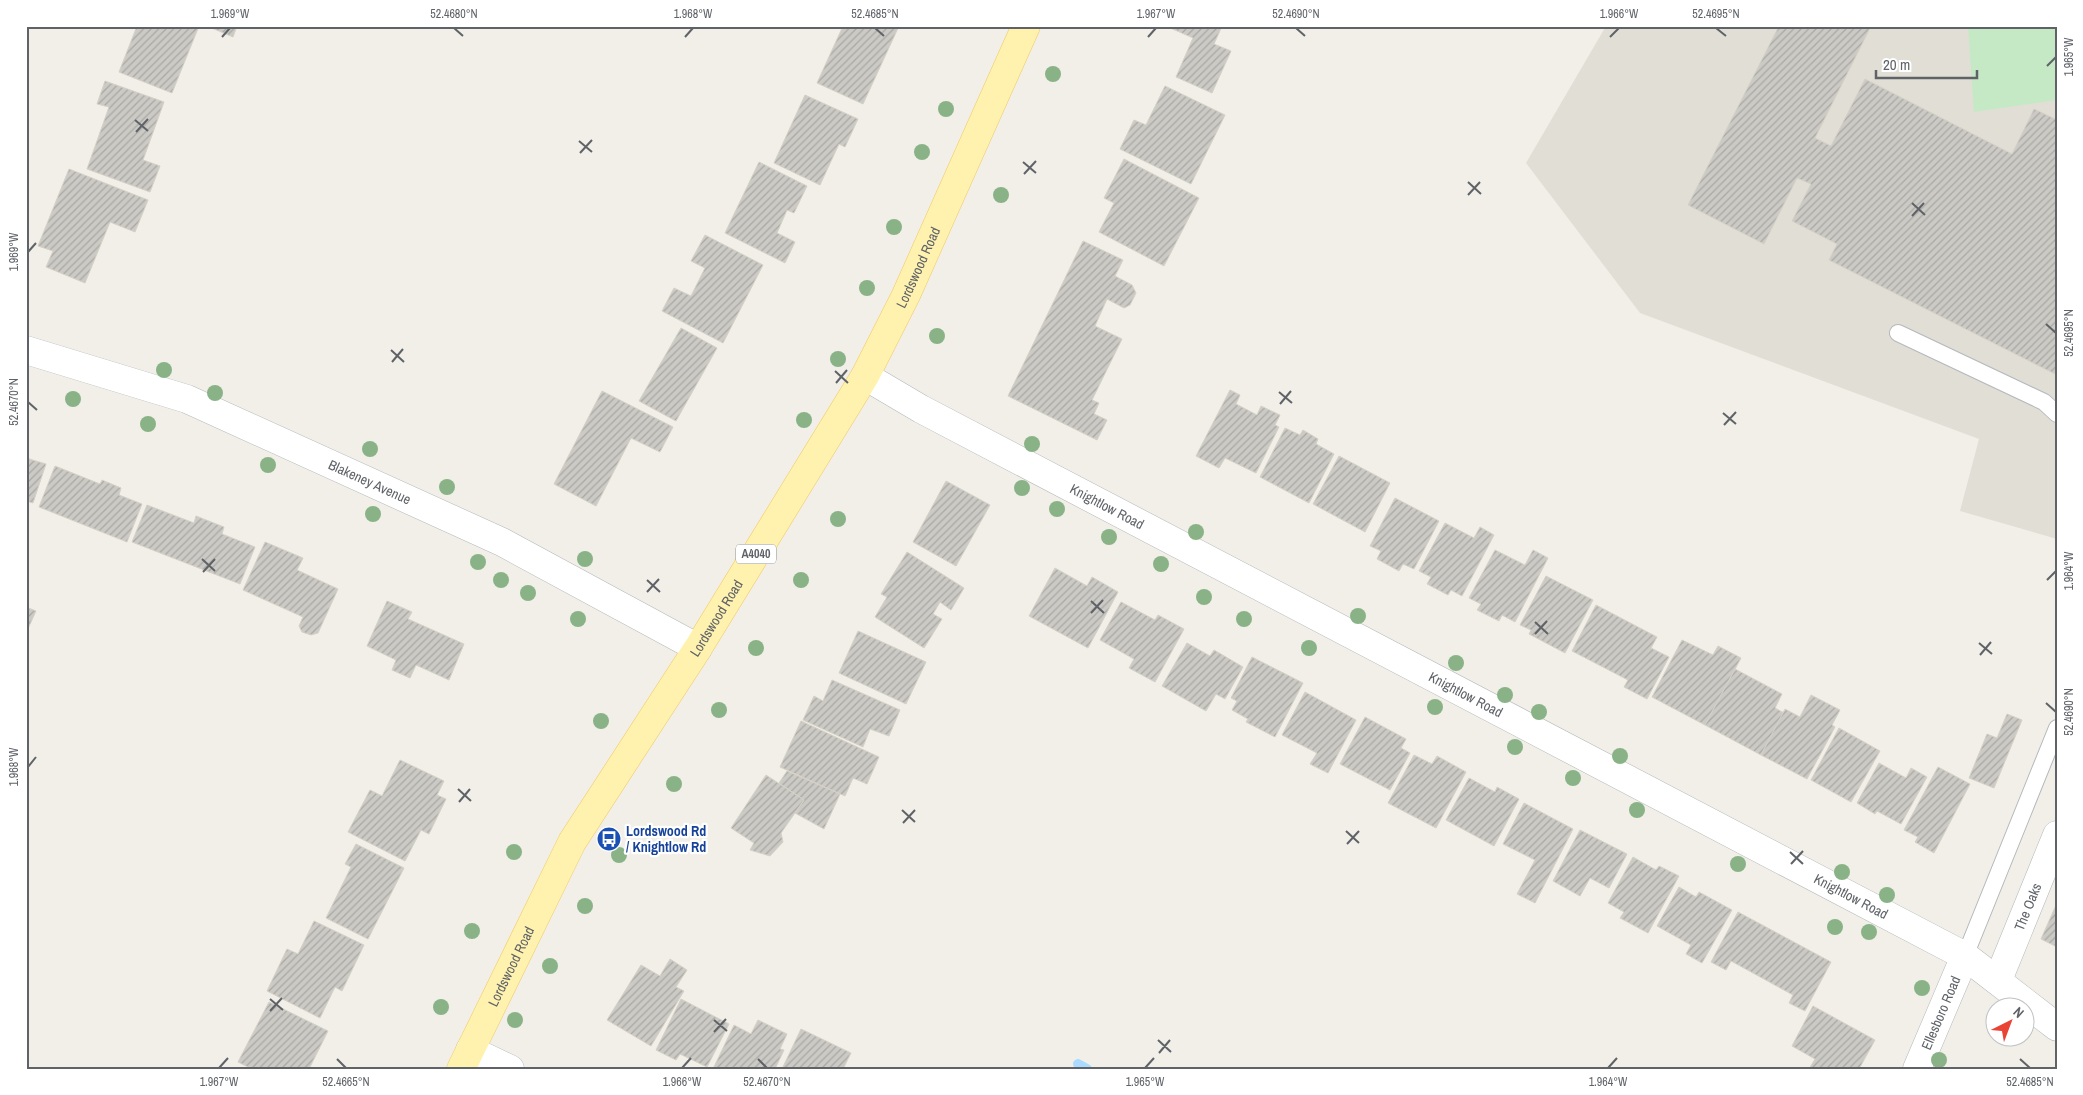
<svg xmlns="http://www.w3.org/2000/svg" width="2083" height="1095" viewBox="0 0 2083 1095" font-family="'Archivo Narrow',sans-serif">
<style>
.education{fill:#e1ded6}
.garden{fill:#c5e8c5}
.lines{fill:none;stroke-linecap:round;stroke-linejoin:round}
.stream{stroke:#aadaff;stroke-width:10}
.building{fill:url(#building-hatch);stroke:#d6d1c6}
.service-casing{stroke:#b5b8bc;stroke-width:18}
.minor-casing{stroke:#b5b8bc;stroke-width:29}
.primary-casing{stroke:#f2c960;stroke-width:29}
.service{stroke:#fff;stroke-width:16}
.minor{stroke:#fff;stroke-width:28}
.primary{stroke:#fff2af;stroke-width:28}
.tree{fill:#89b387}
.ticks{fill:none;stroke:#5f6368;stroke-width:2}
.labels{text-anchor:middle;stroke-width:4.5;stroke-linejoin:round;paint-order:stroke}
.shield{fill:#fff;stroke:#8f9295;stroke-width:1}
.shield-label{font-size:12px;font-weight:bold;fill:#5f6368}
.street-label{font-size:14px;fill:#5f6368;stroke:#fff}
.transit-label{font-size:14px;font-weight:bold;fill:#164399;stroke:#fff;text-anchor:start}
.neatline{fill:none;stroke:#5f6368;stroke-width:2}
.ticks-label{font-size:12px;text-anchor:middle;fill:#5f6368}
</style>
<defs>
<pattern id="building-hatch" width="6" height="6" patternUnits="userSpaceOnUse" patternTransform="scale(1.25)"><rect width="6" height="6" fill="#cccac5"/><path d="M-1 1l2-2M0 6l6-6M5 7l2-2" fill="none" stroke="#a9a8a4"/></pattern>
</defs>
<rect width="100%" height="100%" fill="#f1efe8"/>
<polygon class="education" points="1606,26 2057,26 2057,539 1960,511 1979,439 1640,313 1526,163"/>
<polygon class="garden" points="1968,26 2057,26 2057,100 1974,112"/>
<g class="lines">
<polyline class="stream" points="1078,1064 1087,1069"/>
</g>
<g class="building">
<polygon points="137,26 199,26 172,93 119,72"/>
<polygon points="207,26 237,26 233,37"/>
<polygon points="843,26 899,26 863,104 817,83"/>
<polygon points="1166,26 1222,26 1214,44 1231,51 1212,93 1176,77 1193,38"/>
<polygon points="1779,26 1871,26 1815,138 1831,146 1865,79 2012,154 2034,109 2057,120 2057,375 1829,260 1837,244 1792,221 1811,184 1797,178 1764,244 1688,205"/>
<polygon points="105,81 164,102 143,160 160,166 150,192 87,169 109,107 97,104"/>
<polygon points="1165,86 1225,115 1191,184 1120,149 1134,120 1146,125"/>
<polygon points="805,95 858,119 845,147 839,144 820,185 774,163"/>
<polygon points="1124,159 1199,198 1164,266 1099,232 1114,203 1104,198"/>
<polygon points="759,162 807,186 794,213 787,210 777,233 795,242 785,263 725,233"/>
<polygon points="69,169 148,200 135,232 110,222 85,283 46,267 53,251 38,246"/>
<polygon points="705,235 763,265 723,343 662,311 674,288 691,296 705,268 691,261"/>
<polygon points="1083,241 1123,260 1115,276 1132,285 1136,293 1130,305 1124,308 1107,299 1095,326 1122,339 1092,400 1099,403 1094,414 1107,420 1097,440 1008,396"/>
<polygon points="681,328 717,348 676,421 639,401"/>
<polygon points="1230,390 1240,395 1236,404 1257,415 1261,406 1280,415 1275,425 1279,427 1256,473 1225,458 1219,468 1196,456"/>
<polygon points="602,391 673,427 660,452 631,438 596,506 554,484"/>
<polygon points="1285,428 1300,435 1303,430 1318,439 1316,444 1334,454 1309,503 1260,477"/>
<polygon points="1339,456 1390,483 1365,532 1313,504"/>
<polygon points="26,458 46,464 33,503 26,501"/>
<polygon points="55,466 100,484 102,480 121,488 119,495 142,504 127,542 39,507"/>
<polygon points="946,481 990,505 956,566 913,542"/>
<polygon points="1395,498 1439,521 1414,569 1403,564 1399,571 1377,559 1381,551 1370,546"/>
<polygon points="147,505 194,523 196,516 224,527 222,534 255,547 240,584 132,542"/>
<polygon points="1445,523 1474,538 1480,527 1494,535 1462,596 1451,590 1448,595 1427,584 1431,577 1419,571"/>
<polygon points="265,542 303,558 297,570 338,589 318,633 311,635 302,632 299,626 303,617 243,590"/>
<polygon points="1495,550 1525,565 1533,550 1548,558 1515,622 1502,615 1499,621 1477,610 1481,604 1469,598"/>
<polygon points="907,552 964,588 951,610 940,602 933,614 942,619 924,648 875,617 887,597 881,594"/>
<polygon points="1055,568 1087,586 1092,577 1118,592 1088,648 1029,616"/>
<polygon points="1546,576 1593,600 1565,653 1529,634 1531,630 1520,625"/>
<polygon points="387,601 412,612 408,619 464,644 449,680 416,665 410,678 392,670 396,660 367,646"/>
<polygon points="1121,602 1155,620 1158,615 1184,629 1155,682 1129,668 1134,659 1100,640"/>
<polygon points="1596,605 1657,637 1651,648 1669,657 1647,699 1624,687 1628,680 1572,651"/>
<polygon points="26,607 36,611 26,633"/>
<polygon points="858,631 926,662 906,704 839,673"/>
<polygon points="1682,640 1713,655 1718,646 1741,658 1705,725 1652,697"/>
<polygon points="1187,643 1210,656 1214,650 1243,667 1225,699 1216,694 1206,711 1162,686"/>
<polygon points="1252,657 1303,683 1275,737 1246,722 1248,719 1232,710 1237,701 1231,698"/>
<polygon points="1735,669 1782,694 1775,708 1784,713 1761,755 1705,725"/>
<polygon points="832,680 900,710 889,736 870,729 863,747 803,720 814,696 823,701"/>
<polygon points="1305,692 1356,720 1328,773 1310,764 1317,753 1282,735"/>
<polygon points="1811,695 1840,710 1832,725 1835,727 1807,779 1761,755 1785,709 1800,717"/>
<polygon points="2007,714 2022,720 1994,788 1969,778 1987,734 1997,738"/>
<polygon points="1365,717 1406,739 1401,748 1410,753 1390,790 1340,764"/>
<polygon points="801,721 879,757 867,784 853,778 845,796 780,767"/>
<polygon points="1839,728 1880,751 1851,802 1811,780"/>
<polygon points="1414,755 1432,764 1437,756 1466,772 1436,828 1388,803"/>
<polygon points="400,760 444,781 437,795 446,799 429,834 421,830 405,861 348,832 370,790 382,796"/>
<polygon points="1879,763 1906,778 1911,768 1927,777 1901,824 1877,811 1875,814 1857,803"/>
<polygon points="1938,767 1970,784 1934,853 1915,842 1918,837 1904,830"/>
<polygon points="787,771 840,794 824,829 795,813 804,800 779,783"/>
<polygon points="766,775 804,800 781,833 783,842 770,856 750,850 754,843 731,828"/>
<polygon points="1469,778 1495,792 1497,787 1519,799 1494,846 1446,820"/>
<polygon points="1524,803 1573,829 1535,903 1517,894 1535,860 1503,844"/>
<polygon points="1580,830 1627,854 1609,888 1590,878 1580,896 1553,881"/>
<polygon points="356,844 404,868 368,939 326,918 351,867 345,864"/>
<polygon points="1633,857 1656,870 1659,866 1679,876 1648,933 1620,918 1624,912 1608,903"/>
<polygon points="1679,887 1696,897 1699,892 1732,910 1702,963 1686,954 1691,945 1657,926"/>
<polygon points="2057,903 2057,947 2041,939"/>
<polygon points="1738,912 1831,962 1805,1011 1789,1003 1793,995 1731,961 1726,970 1711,962"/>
<polygon points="314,921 364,945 342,991 335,987 320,1018 267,991 287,949 298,954"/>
<polygon points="670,959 687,970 676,987 684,991 651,1046 607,1020 641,965 660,976"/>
<polygon points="681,999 729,1024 707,1067 680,1054 676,1060 656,1050"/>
<polygon points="269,1002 328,1031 309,1069 252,1069 238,1062"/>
<polygon points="1813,1006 1875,1040 1859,1069 1809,1069 1815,1059 1792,1046"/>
<polygon points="758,1020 787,1034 780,1049 784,1050 775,1069 713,1069 734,1025 751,1034"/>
<polygon points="801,1029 851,1053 843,1069 782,1069"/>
</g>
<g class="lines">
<defs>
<g id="service">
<polyline points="1898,333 2044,402 2057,414"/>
<polyline points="1965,956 2057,728"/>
</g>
<g id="minor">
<path id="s1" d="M26,350l161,49 315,143 196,106"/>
<path id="s2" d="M865,376l56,33 1044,547 92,71"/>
<path id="s3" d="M1998,980l59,-145"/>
<polyline points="470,1050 510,1069"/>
<path id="s4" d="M1917,1069l48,-113"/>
</g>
<g id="primary">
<path id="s5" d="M461,1069l111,-227 126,-194 167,-272 41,-81 120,-269"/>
</g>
</defs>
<use href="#service" class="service-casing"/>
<use href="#minor" class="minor-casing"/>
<use href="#primary" class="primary-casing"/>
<use href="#service" class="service"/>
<use href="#minor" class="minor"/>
<use href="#primary" class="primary"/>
</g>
<g class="tree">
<circle cx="1053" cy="74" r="8"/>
<circle cx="946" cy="109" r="8"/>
<circle cx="922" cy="152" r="8"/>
<circle cx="1001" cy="195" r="8"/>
<circle cx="894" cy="227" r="8"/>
<circle cx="867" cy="288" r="8"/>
<circle cx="937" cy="336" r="8"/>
<circle cx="838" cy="359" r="8"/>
<circle cx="164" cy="370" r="8"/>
<circle cx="215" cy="393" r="8"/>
<circle cx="73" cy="399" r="8"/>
<circle cx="804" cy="420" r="8"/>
<circle cx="148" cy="424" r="8"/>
<circle cx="1032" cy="444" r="8"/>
<circle cx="370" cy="449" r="8"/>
<circle cx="268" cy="465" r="8"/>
<circle cx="447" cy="487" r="8"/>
<circle cx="1022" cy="488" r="8"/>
<circle cx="1057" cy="509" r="8"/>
<circle cx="373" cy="514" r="8"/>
<circle cx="838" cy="519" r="8"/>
<circle cx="1196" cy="532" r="8"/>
<circle cx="1109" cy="537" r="8"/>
<circle cx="585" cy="559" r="8"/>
<circle cx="478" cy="562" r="8"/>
<circle cx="1161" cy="564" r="8"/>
<circle cx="501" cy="580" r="8"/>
<circle cx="801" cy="580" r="8"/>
<circle cx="528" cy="593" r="8"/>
<circle cx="1204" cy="597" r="8"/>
<circle cx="1358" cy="616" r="8"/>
<circle cx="578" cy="619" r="8"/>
<circle cx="1244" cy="619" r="8"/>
<circle cx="756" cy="648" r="8"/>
<circle cx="1309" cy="648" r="8"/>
<circle cx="1456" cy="663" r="8"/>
<circle cx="1505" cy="695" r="8"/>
<circle cx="1435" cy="707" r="8"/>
<circle cx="719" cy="710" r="8"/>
<circle cx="1539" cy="712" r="8"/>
<circle cx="601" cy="721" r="8"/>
<circle cx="1515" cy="747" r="8"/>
<circle cx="1620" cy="756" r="8"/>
<circle cx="1573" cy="778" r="8"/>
<circle cx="674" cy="784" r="8"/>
<circle cx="1637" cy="810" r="8"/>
<circle cx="514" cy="852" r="8"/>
<circle cx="619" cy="855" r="8"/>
<circle cx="1738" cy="864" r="8"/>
<circle cx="1842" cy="872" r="8"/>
<circle cx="1887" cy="895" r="8"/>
<circle cx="585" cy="906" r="8"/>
<circle cx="1835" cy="927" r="8"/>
<circle cx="472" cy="931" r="8"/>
<circle cx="1869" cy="932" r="8"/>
<circle cx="550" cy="966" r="8"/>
<circle cx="1922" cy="988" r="8"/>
<circle cx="441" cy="1007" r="8"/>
<circle cx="515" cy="1020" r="8"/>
<circle cx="1939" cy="1060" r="8"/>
</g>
<path class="ticks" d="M454,28l9,8M875,28l9,8M1296,28l9,8M1716,28l10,8M222,37l8,-9M685,37l8,-9M1148,37l8,-9M1610,37l9,-9M2047,66l9,-9M135,120l13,11M136,132l12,-13M579,141l13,11M580,153l12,-13M1023,162l13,11M1024,174l12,-13M1468,182l13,12M1468,195l12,-13M1912,203l13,12M1912,216l12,-13M28,252l8,-9M2046,324l10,9M391,350l13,12M392,362l11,-13M835,371l13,12M836,383l11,-13M1279,392l13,11M28,402l9,8M1280,404l11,-13M1723,413l13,11M1724,425l12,-13M202,559l13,12M203,572l12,-13M647,580l13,12M2047,580l9,-9M647,592l12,-13M1091,601l13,12M1091,613l12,-13M1535,622l13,12M1535,634l12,-13M1979,643l13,11M1980,655l11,-13M2046,703l10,9M28,767l8,-10M458,789l13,12M459,802l11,-13M902,810l13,12M903,823l12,-13M1346,831l13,12M1347,844l12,-13M1790,852l13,12M1791,864l12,-13M270,999l13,11M270,1011l12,-13M714,1020l13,11M714,1032l12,-13M1158,1040l13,12M1159,1053l11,-13M337,1059l9,9M758,1059l9,9M2020,1059l10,9M219,1068l9,-10M682,1068l9,-10M1145,1068l9,-10M1608,1068l9,-10"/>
<defs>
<symbol id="bus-disc" viewBox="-11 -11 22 22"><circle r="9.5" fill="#1a4fb4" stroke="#fff"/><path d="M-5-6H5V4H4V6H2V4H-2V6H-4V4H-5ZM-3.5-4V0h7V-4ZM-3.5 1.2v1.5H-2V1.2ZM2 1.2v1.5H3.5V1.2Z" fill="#fff"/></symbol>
</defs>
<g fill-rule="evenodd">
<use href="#bus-disc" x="595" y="825" width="28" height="28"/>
</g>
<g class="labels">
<rect class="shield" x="736" y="544.5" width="40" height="19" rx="4"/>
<g class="shield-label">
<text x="756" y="558">A4040</text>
</g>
<g class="street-label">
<text dy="5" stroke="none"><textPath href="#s5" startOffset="924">Lordswood Road</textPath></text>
<text dy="5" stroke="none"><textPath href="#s1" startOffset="369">Blakeney Avenue</textPath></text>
<text dy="5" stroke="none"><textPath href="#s2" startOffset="275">Knightlow Road</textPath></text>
<text dy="5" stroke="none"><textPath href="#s5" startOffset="519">Lordswood Road</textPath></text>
<text dy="5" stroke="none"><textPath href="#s2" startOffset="680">Knightlow Road</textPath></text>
<text dy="5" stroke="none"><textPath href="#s2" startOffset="1115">Knightlow Road</textPath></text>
<text dy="5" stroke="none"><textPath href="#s3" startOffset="79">The Oaks</textPath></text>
<text dy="5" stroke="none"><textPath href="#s5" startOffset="114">Lordswood Road</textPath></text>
<text dy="5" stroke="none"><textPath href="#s4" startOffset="61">Ellesboro Road</textPath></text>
</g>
<g class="transit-label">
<text x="626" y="836">Lordswood Rd<tspan x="626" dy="16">/ Knightlow Rd</tspan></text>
</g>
</g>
<rect width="2083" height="1095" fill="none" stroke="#ffffff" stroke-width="55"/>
<g transform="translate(2010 1022) rotate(42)"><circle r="24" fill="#ffffff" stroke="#bfc1c3"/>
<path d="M0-4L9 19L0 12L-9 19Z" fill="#ea4335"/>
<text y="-8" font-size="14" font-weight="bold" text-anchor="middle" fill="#5f6368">N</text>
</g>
<path d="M1876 70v8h101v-8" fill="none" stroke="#5f6368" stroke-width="2.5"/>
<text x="1883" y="70" font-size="15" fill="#5f6368" stroke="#ffffff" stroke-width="4" paint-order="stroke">20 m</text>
<rect x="28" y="28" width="2028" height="1040" class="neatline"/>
<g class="ticks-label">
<text x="230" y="18">1.969°W</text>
<text x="454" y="18">52.4680°N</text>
<text x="693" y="18">1.968°W</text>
<text x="875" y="18">52.4685°N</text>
<text x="1156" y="18">1.967°W</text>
<text x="1296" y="18">52.4690°N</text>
<text x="1619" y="18">1.966°W</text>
<text x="1716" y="18">52.4695°N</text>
<text transform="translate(2069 57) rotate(-90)" y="4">1.965°W</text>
<text transform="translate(14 252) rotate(-90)" y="4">1.969°W</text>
<text transform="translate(2069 333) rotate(-90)" y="4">52.4695°N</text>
<text transform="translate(14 402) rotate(-90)" y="4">52.4670°N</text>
<text transform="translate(2069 571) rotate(-90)" y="4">1.964°W</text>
<text transform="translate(2069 712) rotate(-90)" y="4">52.4690°N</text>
<text transform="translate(14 767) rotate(-90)" y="4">1.968°W</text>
<text x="219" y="1086">1.967°W</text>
<text x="346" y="1086">52.4665°N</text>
<text x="682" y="1086">1.966°W</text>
<text x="767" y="1086">52.4670°N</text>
<text x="1145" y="1086">1.965°W</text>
<text x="1608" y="1086">1.964°W</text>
<text x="2030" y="1086">52.4685°N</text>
</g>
</svg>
